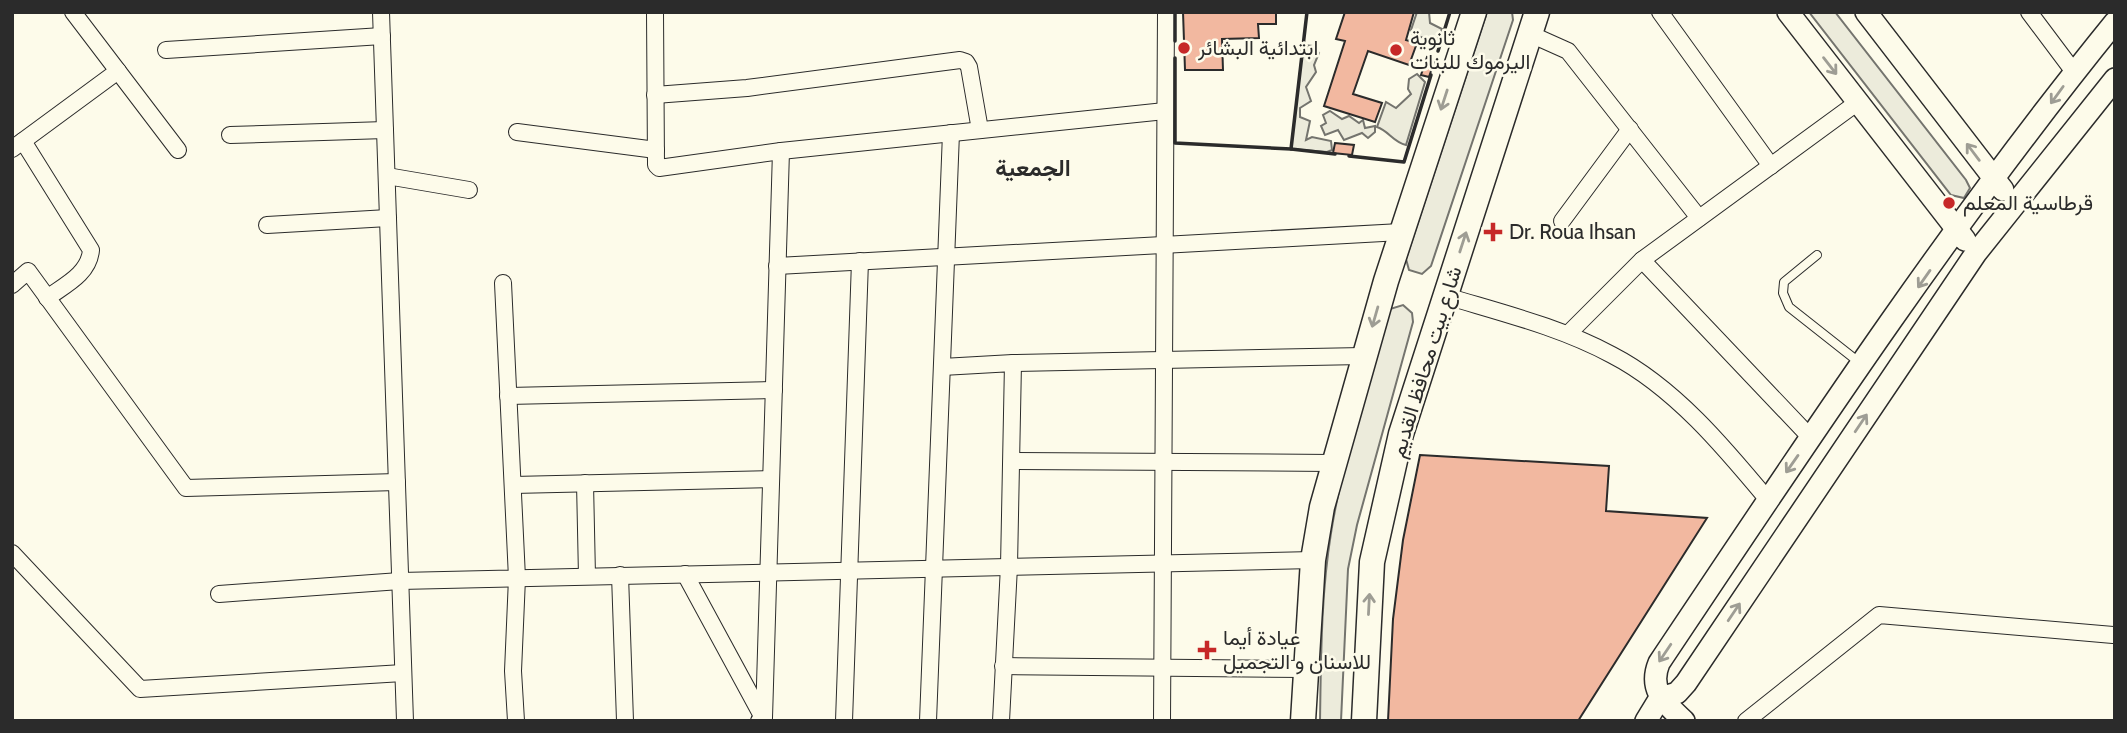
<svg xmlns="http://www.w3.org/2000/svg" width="2127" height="733" viewBox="0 0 2127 733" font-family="Cabin,Vazirmatn,sans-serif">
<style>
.green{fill:#ecebdb;stroke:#74746e;stroke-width:2}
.building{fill:#f2b8a0;stroke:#2b2b2b;stroke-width:2}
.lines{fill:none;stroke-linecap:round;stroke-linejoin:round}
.lane-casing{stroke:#2b2b2b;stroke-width:10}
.street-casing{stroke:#2b2b2b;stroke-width:18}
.secondary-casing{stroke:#2b2b2b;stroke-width:24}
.primary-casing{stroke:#2b2b2b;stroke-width:27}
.lane{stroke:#fdfbea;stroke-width:8}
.street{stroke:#fdfbea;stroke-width:16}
.secondary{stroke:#fdfbea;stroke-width:21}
.primary{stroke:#fdfbea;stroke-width:24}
.wall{stroke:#2b2b2b;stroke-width:3.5}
.oneway{stroke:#9e9d94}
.poi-dot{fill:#c62828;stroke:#fdfbea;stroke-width:2.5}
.labels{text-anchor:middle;stroke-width:5;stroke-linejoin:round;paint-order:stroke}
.poi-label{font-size:21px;fill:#2b2b2b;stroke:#fdfbea;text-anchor:start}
.street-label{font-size:21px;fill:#2b2b2b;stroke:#fdfbea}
.neighbourhood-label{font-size:23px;font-weight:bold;fill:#2b2b2b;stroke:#fdfbea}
</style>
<rect width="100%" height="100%" fill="#fdfbea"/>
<g class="green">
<polygon points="1417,12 1429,12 1430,23 1442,29 1437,41 1413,35 1411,30"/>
<polygon points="1487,12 1512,12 1513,20 1431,266 1422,274 1409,270 1406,259"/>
<polygon points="1809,12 1835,12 1966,180 1970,188 1964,198 1951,195"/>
<polygon points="1303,45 1313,46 1319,53 1314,65 1316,72 1306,87 1311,101 1300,108 1300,117 1310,121 1306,140 1312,137 1331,141 1332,150 1327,152 1291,149"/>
<path d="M1417,74l8,8 -19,63c-13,-3 -17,-14 -29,-18l9,-25 10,6 15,-14 -3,-5 1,-10z"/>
<polygon points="1330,111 1342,119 1349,116 1359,123 1363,120 1365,128 1375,126 1375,132 1368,138 1362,133 1344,140 1338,130 1325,135 1321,126 1326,123 1323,115"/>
<path d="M1403,305l9,8 1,9 -56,203 -9,44 -7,152h-21c1,-63 1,-127 11,-188 12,-76 38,-150 59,-224z"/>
</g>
<g class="building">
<polygon points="1183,12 1276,12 1276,24 1258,24 1259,38 1222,39 1223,70 1185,70"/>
<polygon points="1345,12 1414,12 1406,40 1417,43 1409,65 1368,51 1353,94 1382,103 1375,122 1324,106 1345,41 1336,39"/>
<polygon points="1427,57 1435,59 1429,77 1421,75"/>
<polygon points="1335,143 1354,145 1352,155 1333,153"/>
<polygon points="1420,455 1609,466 1606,511 1707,518 1578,721 1388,721 1393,619 1403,540"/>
</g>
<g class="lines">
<defs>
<polyline id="lane" points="1817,255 1784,282 1783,293 1789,307 1860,363"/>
<g id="street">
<polyline points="73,12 178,150"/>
<polyline points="381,12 405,721"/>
<polyline points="655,12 656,165 659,168 781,151 1165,111"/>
<polyline points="1660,12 1771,166"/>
<polyline points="2029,12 2074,72"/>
<polyline points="1530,34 1568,51 1699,218"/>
<polyline points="166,50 382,36"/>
<polyline points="655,95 747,88 960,60 966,62 969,67 980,130"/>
<polyline points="517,132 656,150"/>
<polyline points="230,135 385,130"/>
<path d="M23,141l68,109c-2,24 -26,35 -44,48"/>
<polyline points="12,149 118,71"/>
<polyline points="387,176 469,190"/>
<polyline points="1562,221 1630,129"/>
<polyline points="267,225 388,218"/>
<polyline points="1642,260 1811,438"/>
<polyline points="777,266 1401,232"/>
<polyline points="503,283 517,578 513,671 516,721"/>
<polyline points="12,285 28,271 186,488 397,482"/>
<path d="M1446,296c56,17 114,31 166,59 62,32 112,92 156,145"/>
<polyline points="1568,334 1642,260 1858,102"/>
<polyline points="1013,363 1363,356"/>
<polyline points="942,367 1013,363 1009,566 1001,721"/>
<polyline points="508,396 774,390"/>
<polyline points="1012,461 1333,463"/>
<polyline points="585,483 587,576"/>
<polyline points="513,485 771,479"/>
<polyline points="12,553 140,689 403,673"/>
<polyline points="685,574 762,716"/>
<polyline points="620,575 625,721"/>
<polyline points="219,594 400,581 1313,560"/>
<polyline points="1003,666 1305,669"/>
<polyline points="759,721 764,718 781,151"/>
<polyline points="844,721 860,261"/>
<polyline points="928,721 951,133"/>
<polyline points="1162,721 1166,12"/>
<polyline points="1746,721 1879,615 2113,635"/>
</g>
<g id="secondary">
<polyline points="1788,12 1965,240"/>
<polyline points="1866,12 2003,190"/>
<polyline points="1646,721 1660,698 1677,693 1686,683 1976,253 2115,79"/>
<path d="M1684,721c-19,-18 -36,-31 -25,-58 145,-217 291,-438 456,-641"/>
</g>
<g id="primary">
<polyline points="1303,721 1313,560 1322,507 1386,281 1474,12"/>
<polyline points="1364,721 1372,562 1401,434 1537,12"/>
</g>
</defs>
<use href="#lane" class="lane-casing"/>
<use href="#street" class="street-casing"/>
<use href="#secondary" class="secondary-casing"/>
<use href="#primary" class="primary-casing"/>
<use href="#lane" class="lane"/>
<use href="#street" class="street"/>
<use href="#secondary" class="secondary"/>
<use href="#primary" class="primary"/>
<g class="wall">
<polyline points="1175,12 1175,41"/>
<polyline points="1307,12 1291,149 1335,154"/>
<polyline points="1438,51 1450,12"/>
<polyline points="1175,58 1175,143 1291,149"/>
<polyline points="1349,156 1404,162 1431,75"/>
</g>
</g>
<defs><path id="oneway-shaft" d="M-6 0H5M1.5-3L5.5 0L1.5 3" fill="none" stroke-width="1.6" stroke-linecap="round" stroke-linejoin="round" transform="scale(1.75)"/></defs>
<g class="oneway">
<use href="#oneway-shaft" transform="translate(1830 66) rotate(52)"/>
<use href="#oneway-shaft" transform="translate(2057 95) rotate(126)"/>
<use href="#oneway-shaft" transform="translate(1444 100) rotate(108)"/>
<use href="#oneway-shaft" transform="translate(1973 152) rotate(-127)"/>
<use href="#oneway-shaft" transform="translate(1463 242) rotate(-72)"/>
<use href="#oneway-shaft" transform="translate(1924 279) rotate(125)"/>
<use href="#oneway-shaft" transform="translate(1375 317) rotate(106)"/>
<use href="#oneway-shaft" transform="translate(1861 423) rotate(-56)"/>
<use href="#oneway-shaft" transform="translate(1792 464) rotate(125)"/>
<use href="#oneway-shaft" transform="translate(1369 604) rotate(-87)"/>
<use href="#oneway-shaft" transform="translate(1734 612) rotate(-56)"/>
<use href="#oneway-shaft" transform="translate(1665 653) rotate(124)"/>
</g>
<g class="poi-dot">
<circle cx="1184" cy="48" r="7"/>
<circle cx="1396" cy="50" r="7"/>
<circle cx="1949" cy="203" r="7"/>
<path d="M1489.5 221.5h7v7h7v7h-7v7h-7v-7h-7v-7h7z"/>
<path d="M1203.5 639.5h7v7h7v7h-7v7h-7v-7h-7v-7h7z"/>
</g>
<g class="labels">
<g class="poi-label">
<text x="1410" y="45">ثانوية<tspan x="1410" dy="24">اليرموك للبنات</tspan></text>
<text x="1198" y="55">ابتدائية البشائر</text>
<text x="1963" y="210">قرطاسية المعلم</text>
<text x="1509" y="239">Dr. Roua Ihsan</text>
<text x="1223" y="645">عيادة أيما<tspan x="1223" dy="24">للاسنان و التجميل</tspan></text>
</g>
<g class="street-label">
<text transform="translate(1426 362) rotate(-73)" y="7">شارع بيت محافظ القديم</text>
</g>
<g class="neighbourhood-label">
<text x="1033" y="176">الجمعية</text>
</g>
</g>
<rect width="2127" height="733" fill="none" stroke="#2b2b2b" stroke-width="28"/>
</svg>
